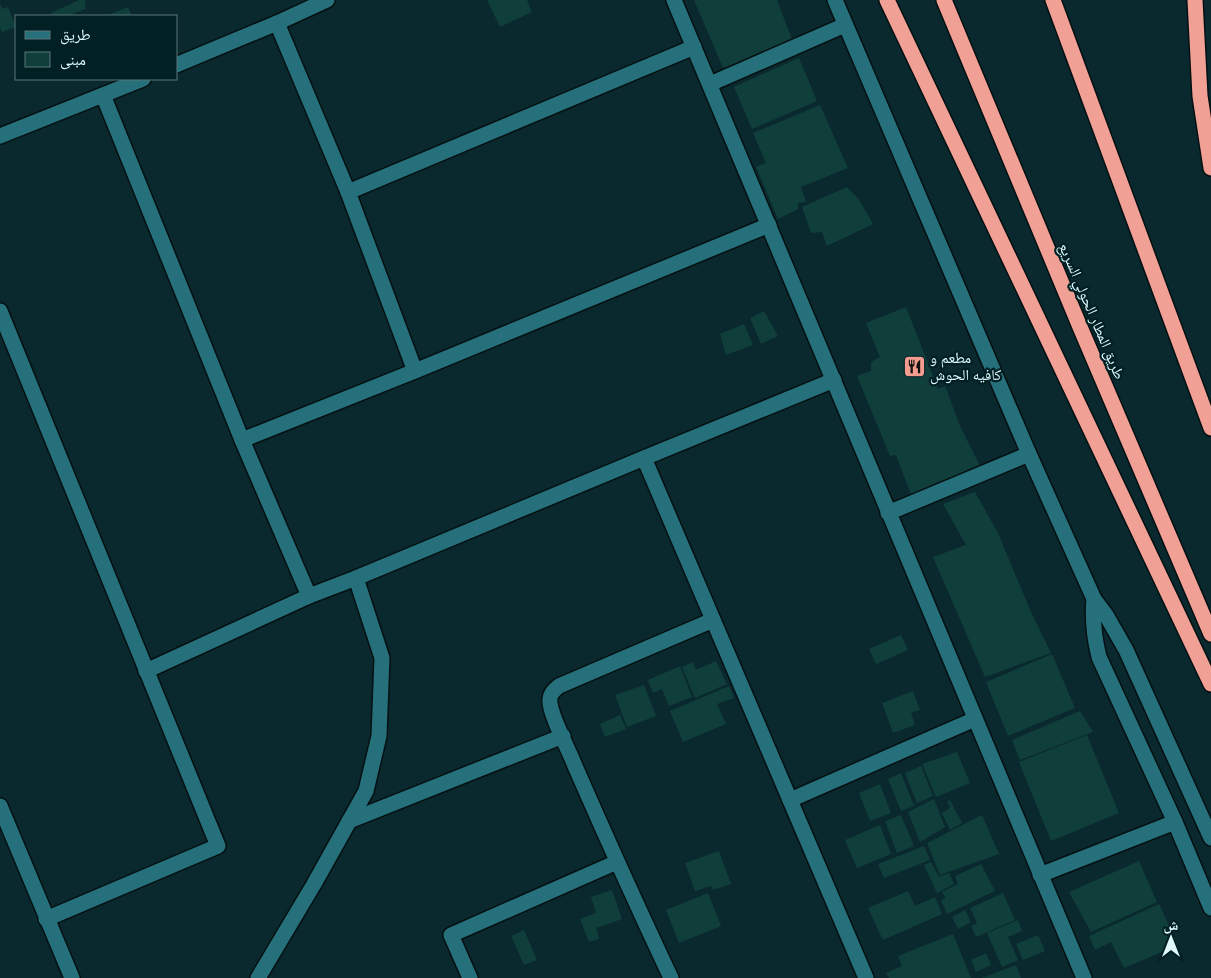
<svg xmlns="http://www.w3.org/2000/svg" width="1211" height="978" viewBox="0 0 1211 978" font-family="'Golos Text','Noto Naskh Arabic',sans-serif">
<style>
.building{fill:#103e3b}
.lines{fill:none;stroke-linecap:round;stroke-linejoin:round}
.minor-casing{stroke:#051012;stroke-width:18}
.highway-casing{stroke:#051012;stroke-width:18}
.minor{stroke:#25707b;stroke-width:15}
.highway{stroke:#f1a095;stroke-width:15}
.labels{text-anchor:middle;stroke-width:4.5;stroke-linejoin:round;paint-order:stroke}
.street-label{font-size:15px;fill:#dff9fd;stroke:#012024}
.poi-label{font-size:15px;fill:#dff9fd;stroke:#012024;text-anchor:start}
</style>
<rect width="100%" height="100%" fill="#0a292e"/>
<g class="building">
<polygon points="79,0 85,0 86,9 72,14 73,16 52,16 51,13"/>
<polygon points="487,0 527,0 532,12 500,27"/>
<polygon points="694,0 777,0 794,45 724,70"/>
<polygon points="0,3 2,9 8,7 16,27 2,32 0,28"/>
<polygon points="128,7 132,16 106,16"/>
<polygon points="799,58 817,101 752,129 734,87"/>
<polygon points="820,105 848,168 801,187 806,202 798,203 798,209 778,219 756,167 766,163 753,133"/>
<polygon points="847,187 860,201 873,224 827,246 822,232 811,233 802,207"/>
<polygon points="906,307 938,389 945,386 960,426 980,466 912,497 896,455 890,456 857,376 871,371 871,362 880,357 866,323"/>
<polygon points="764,311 778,336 761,344 750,318"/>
<polygon points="744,324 753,345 726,355 720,334"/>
<polygon points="975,492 998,533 1031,612 1051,653 985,677 933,557 966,545 943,504"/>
<polygon points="901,635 908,650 876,664 869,649"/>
<polygon points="1052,654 1075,708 1008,736 986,682"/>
<polygon points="716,661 727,684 695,698 682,667 693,662 696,670"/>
<polygon points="680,666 692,697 669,706 662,689 653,693 648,680"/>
<polygon points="644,685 656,716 627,727 615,695"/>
<polygon points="729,686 734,698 717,704 726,724 683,742 670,711"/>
<polygon points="913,691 920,710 911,713 915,725 893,733 882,703"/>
<polygon points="1080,711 1093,732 1020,760 1012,740"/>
<polygon points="620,715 626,729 605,737 600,724"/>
<polygon points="1087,735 1119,813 1051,841 1019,762"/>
<polygon points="957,752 970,783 936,797 922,764"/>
<polygon points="921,766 933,796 917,803 905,773"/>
<polygon points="901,773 914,806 901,811 888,779"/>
<polygon points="880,784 891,813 870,821 859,793"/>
<polygon points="934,799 945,827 920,842 908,812"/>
<polygon points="950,800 962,823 950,830 942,813 950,808 947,802"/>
<polygon points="901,815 914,846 897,853 885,821"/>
<polygon points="982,815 999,854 940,875 927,843"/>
<polygon points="880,825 891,854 857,868 845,840"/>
<polygon points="924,846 930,860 884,878 878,864"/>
<polygon points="719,851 731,884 713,890 711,886 695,891 685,863"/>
<polygon points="1139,861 1157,902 1091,932 1069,892"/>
<polygon points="931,862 939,877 949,873 954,884 937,893 924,865"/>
<polygon points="981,864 995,891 947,914 941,900 946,898 942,892 958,884 955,876"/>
<polygon points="612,890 622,919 596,928 599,939 589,942 580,919 596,913 591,897"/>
<polygon points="908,891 915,906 935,897 942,914 883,940 868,908"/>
<polygon points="708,893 721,926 679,943 666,910"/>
<polygon points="1003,893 1015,920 976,937 971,926 977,923 970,908"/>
<polygon points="1159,904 1178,945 1124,968 1111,942 1095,950 1089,936"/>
<polygon points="965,910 971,922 958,929 952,917"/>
<polygon points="1018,920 1022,931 1008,937 1018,960 1002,967 987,933"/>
<polygon points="524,930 537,960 524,965 511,936"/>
<polygon points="953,934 971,978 889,978 886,973 902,966 898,956"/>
<polygon points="1038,935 1045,951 1023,960 1016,944"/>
<polygon points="986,953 991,965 976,972 971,960"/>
<polygon points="1016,965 1021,978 982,978"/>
</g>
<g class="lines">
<defs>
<g id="minor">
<polyline points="674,0 1084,978"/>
<polyline points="835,0 1029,454 1094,599 1106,615 1126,650 1211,838"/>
<polyline points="277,23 348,192 415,371"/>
<polyline points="176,65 277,23 327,0"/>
<polyline points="710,84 845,25"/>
<polyline points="103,95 242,440 309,596"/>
<polyline points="0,136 143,79"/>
<polyline points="348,192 694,47"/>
<polyline points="0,311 218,846 46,919"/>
<polyline points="242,440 415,371 769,225"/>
<polyline points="644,458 866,978"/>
<polyline points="888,513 1029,454"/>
<path d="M1094,599c-2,21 0,38 5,58l76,165 36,86"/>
<polyline points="146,671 309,596 356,578 644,458 834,380"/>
<polyline points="790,800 975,719"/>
<polyline points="0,806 72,978"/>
<polyline points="349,821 563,736"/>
<polyline points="1040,875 1175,822"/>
<polyline points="258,978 314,884 366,791 379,736 382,658 356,578"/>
<polyline points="470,978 451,935 617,862"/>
<path d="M671,978c-33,-70 -65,-141 -96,-212 -5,-14 -25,-51 -25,-64 -1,-7 3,-11 9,-16l154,-66"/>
</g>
<g id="highway">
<polyline points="887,0 1211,684"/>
<polyline points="944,0 1080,327 1211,634"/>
<polyline points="1053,0 1211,428"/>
<polyline points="1195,0 1200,96 1211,168"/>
</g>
</defs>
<use href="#minor" class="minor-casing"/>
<use href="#highway" class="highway-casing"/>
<use href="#minor" class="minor"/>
<use href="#highway" class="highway"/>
</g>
<defs>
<symbol id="restaurant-square" viewBox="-11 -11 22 22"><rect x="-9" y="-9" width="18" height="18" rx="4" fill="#f59c91" stroke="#012024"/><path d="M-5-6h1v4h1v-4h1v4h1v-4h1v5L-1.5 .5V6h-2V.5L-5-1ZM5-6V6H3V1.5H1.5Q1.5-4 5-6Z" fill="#111"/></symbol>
</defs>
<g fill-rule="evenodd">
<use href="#restaurant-square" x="902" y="354" width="25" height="25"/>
</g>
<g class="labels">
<g class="street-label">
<text transform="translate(1092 311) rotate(67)" y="5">طريق المطار الحولي السريع</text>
</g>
<g class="poi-label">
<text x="930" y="363">مطعم و<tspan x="930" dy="17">كافيه الحوش</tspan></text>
</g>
</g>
<rect x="15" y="15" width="162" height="65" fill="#012024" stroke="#5a777b"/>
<rect x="25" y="31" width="25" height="8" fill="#25707b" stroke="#5a777b"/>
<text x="60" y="40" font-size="15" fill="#dff9fd">طريق</text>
<rect x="25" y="52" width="25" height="15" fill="#103e3b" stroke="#5a777b"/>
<text x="60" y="65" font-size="15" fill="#dff9fd">مبنى</text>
<g transform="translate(1171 938)" stroke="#012024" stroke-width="4" paint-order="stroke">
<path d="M0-4L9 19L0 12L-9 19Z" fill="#dff9fd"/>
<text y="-8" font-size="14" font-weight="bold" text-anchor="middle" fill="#dff9fd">ش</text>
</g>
</svg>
